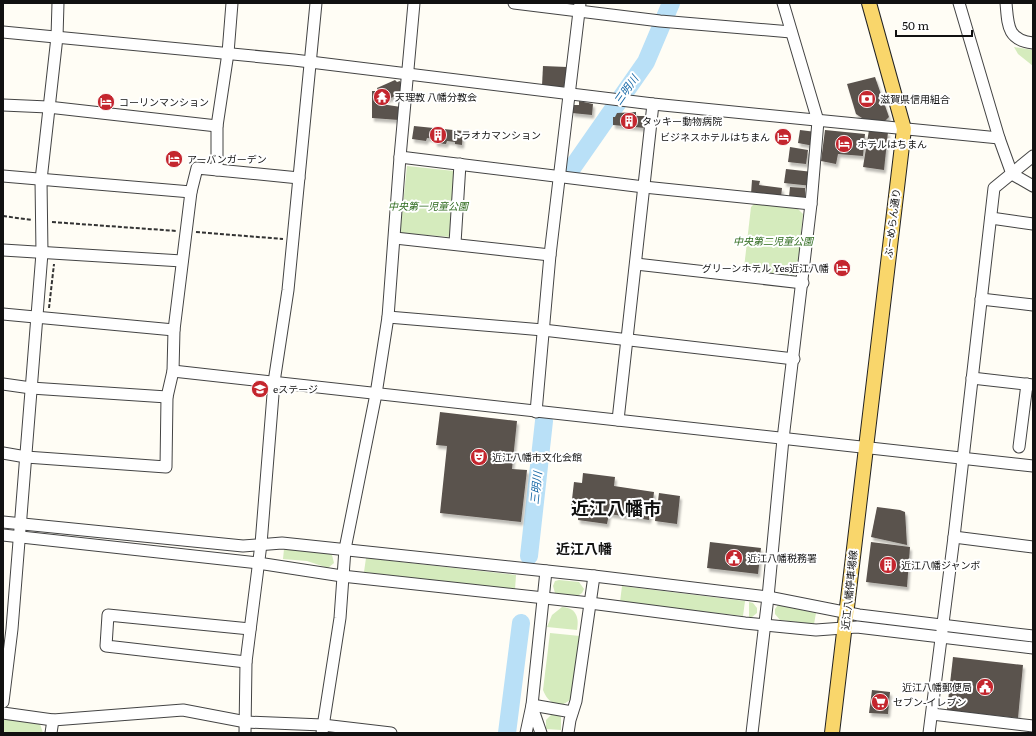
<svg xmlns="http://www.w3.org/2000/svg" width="1036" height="736" viewBox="0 0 1036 736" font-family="Literata,'Noto Sans JP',serif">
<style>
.green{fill:#d5ebbd}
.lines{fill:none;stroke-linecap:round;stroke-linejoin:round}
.river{stroke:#b9e0f7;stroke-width:18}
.building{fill:#5a524d;filter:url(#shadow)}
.minor-casing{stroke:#444;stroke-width:13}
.major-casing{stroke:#222;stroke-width:16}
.path{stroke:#333;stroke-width:2;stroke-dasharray:4 2;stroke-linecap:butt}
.minor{stroke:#fff;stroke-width:11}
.major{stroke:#f9d66b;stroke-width:14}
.labels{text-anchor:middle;stroke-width:4;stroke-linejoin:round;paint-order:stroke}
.poi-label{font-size:10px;fill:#111;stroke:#fff;text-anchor:start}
.park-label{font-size:10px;font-style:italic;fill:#2f6b1f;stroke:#fff}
.street-label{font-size:10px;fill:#111;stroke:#fff}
.water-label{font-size:11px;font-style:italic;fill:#1768a6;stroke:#fff}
.district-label{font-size:14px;font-weight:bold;fill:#111;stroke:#fff}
.town-label{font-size:18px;font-weight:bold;fill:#111;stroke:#fff}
</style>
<defs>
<filter id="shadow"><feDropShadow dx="2" dy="3.5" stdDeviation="1" flood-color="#0004"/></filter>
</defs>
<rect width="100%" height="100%" fill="#fffdf5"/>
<g class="green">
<polygon points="1014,47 1033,50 1033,66 1018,54"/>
<polygon points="407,166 454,171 451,237 400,233"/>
<polygon points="755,203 798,209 803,214 797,273 791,278 747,272 744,268 751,207"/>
<polygon points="284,549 328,553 332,555 334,563 328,568 307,561 283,559"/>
<polygon points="366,558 516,575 515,590 364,572"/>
<polygon points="559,580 579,582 584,589 582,593 576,597 555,593 553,586 555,581"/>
<polygon points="622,586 745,601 743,616 620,602"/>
<polygon points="749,602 753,603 757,608 757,613 752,617 749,617"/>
<polygon points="778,605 816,613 814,624 780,620 775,614 775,609"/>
<path d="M562,607c15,1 17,11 15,23l-30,-3 5,-12z"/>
<path d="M550,633l30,3 -8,61c-10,14 -24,7 -29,-7z"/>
<polygon points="552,714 556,714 561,717 561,730 546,729 546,720"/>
<polygon points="3,717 39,721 43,733 3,733"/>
</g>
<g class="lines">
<g class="river">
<polyline points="570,171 646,62 671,3"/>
<polyline points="529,556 544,421"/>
<polyline points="507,733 521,623"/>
</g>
</g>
<g class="building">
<polygon points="543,66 567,67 564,86 560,89 542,86"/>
<polygon points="875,77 889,117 884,122 865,120 856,114 847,84"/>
<polygon points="395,80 397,82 400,81 403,87 402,94 382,101 381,104 401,107 399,120 372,118 372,91 378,91 377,88"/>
<polygon points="579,101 593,104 592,115 572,113 572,105 579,105"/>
<polygon points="636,112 636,116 646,116 645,128 613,125 613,117 615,117 617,113"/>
<polygon points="414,126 463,131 462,145 455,144 455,142 447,141 446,144 435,143 435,139 427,138 426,141 412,139"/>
<polygon points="800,130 816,132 814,146 798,143"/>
<polygon points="825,130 865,134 863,156 838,154 836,164 821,161"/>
<polygon points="869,130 888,132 884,170 863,167"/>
<polygon points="790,147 808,150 806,164 788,162"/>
<polygon points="786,169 813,172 812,186 784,183"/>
<polygon points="752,180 760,181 759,185 782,188 781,197 751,194"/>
<polygon points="790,187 805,188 805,198 789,197"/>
<polygon points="440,412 517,421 512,469 527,470 521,522 440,513 447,446 436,445"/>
<polygon points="583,473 615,477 614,486 654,492 653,501 658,501 659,493 680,496 677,524 655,521 656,512 651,511 649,520 609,514 607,524 578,520 579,509 571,508 574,482 582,483"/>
<polygon points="877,507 900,510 905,512 907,545 871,537"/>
<polygon points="710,542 761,548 758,574 707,568"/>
<polygon points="871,542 910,547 907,587 866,582"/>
<polygon points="953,657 1023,665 1018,718 947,710"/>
<polygon points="872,690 890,692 888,714 869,713"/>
</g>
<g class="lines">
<defs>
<g id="minor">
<polyline points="514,3 660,21 791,32"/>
<polyline points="959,3 999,138 1012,174 1033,186"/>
<path d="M1006,3c2,22 1,37 27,40"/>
<polyline points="3,32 294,60 653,104 999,138"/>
<polyline points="3,105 48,107 217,126"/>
<polyline points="400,157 644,187 811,204"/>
<polyline points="217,170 217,126 228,53 232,3"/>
<polyline points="3,176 191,192"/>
<polyline points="991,218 1033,224"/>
<polyline points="395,238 550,255"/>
<polyline points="455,243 460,164"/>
<polyline points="3,250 182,261"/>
<polyline points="636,264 803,283"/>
<polyline points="981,299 1033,305"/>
<polyline points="3,314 174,330"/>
<polyline points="388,317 543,330 794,359"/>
<polyline points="173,371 1033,466"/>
<polyline points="972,378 1033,385"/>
<polyline points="3,384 31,388 167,397"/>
<polyline points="536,412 550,255 580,3"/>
<polyline points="618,420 653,104"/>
<polyline points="1019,447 1027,384"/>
<polyline points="3,453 26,457 166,467 167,397 173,371 174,330 191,192 197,168 299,178"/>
<polyline points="3,522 243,546 282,543 594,576 768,597 859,615 1033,636"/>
<polyline points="3,535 258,563 342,576 590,603 745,623 816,630 857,627 1033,648"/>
<polyline points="954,537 1033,547"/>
<polyline points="246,662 106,646 108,615 250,629"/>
<polyline points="3,702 12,629 42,253 41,180 57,37 58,3"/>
<polyline points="532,705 572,712"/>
<polyline points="532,707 541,733"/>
<polyline points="3,713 53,720 183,710 246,722 323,725 391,733"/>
<polyline points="932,714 1033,726"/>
<polyline points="51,733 53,720"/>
<polyline points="245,733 246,662 261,544 274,382 288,290 316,3"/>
<polyline points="322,733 340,618 345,549 376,394 388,317 400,157 414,3"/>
<polyline points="526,733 532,705 546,571"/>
<polyline points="568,733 570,720 576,701 594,576"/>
<polyline points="752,733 768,597 783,439 811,204 818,121 783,3"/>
<polyline points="929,733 954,537 994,188 1033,156"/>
</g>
<polyline id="major" points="832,733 904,129 869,3"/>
</defs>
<use href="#minor" class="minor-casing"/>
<use href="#major" class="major-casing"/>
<g class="path">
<polyline points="3,216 32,220"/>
<polyline points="52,222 177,231"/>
<polyline points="196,232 283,239"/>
<polyline points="49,308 54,264"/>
</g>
<use href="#minor" class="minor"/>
<use href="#major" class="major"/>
</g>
<defs>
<symbol id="temple-disc" viewBox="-11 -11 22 22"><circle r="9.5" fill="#c4262e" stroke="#fff"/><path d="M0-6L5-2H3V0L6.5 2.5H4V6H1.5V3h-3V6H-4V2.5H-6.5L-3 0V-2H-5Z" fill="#fff"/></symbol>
<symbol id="bank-disc" viewBox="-11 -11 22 22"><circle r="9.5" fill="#c4262e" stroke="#fff"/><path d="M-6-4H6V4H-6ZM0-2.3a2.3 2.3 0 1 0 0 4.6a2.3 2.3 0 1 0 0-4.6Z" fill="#fff"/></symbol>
<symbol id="hotel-disc" viewBox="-11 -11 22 22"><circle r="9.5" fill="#c4262e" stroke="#fff"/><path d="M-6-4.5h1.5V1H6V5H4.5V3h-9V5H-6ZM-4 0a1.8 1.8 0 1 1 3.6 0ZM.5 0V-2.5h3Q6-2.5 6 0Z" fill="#fff"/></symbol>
<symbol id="building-disc" viewBox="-11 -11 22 22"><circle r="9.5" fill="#c4262e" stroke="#fff"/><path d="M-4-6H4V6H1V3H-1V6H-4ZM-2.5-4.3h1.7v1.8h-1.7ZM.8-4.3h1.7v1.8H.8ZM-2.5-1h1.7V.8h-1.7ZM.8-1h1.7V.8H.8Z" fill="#fff"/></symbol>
<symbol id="school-disc" viewBox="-11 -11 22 22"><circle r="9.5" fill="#c4262e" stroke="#fff"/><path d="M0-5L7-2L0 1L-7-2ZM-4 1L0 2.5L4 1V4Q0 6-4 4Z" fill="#fff"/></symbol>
<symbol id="theatre-disc" viewBox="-11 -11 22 22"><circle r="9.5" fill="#c4262e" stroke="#fff"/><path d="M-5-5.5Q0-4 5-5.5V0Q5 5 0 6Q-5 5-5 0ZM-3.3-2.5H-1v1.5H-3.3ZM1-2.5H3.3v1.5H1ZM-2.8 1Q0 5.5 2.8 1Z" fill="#fff"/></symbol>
<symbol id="civic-disc" viewBox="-11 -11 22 22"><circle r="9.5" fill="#c4262e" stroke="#fff"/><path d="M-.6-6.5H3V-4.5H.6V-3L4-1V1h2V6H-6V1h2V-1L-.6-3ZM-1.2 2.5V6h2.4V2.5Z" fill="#fff"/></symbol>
<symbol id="supermarket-disc" viewBox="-11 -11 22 22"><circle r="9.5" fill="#c4262e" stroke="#fff"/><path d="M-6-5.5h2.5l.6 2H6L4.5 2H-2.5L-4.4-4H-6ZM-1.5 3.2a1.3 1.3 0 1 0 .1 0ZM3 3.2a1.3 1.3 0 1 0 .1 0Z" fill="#fff"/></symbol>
</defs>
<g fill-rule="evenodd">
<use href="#temple-disc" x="372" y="87" width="20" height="20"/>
<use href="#bank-disc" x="857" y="89" width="20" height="20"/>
<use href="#hotel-disc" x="96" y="92" width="20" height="20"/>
<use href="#building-disc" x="619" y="111" width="20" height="20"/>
<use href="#building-disc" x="428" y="125" width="20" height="20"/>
<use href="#hotel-disc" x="773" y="127" width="20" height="20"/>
<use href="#hotel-disc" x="834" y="134" width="20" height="20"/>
<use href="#hotel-disc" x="164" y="149" width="20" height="20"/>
<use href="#hotel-disc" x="832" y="258" width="20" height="20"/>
<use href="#school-disc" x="250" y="379" width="20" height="20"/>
<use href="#theatre-disc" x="469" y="447" width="20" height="20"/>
<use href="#civic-disc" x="724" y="548" width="20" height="20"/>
<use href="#building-disc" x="878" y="555" width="20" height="20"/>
<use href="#civic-disc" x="975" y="677" width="20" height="20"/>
<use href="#supermarket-disc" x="870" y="692" width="20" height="20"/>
</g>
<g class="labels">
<g class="poi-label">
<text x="395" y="101">天理教 八幡分教会</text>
<text x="880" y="103">滋賀県信用組合</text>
<text x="119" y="106">コーリンマンション</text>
<text x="642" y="125">タッキー動物病院</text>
<text x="451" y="139">トラオカマンション</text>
<text x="770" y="141" text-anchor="end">ビジネスホテルはちまん</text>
<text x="857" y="148">ホテルはちまん</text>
<text x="187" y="163">アーバンガーデン</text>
<text x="829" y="272" text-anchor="end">グリーンホテル Yes近江八幡</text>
<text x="273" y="393">eステージ</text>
<text x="492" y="461">近江八幡市文化会館</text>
<text x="747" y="562">近江八幡税務署</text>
<text x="901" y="569">近江八幡ジャンボ</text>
<text x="972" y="691" text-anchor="end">近江八幡郵便局</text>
<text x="893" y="706">セブン-イレブン</text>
</g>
<g class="park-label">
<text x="428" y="210">中央第一児童公園</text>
<text x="773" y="245">中央第二児童公園</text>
</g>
<g class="street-label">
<text transform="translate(892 223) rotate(-83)" y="4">ぶーめらん通り</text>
<text transform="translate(849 590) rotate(-84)" y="4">近江八幡停車場線</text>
</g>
<g class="water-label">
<text transform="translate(626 90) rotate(-55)" y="4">三明川</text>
<text transform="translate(536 488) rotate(-84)" y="4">三明川</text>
</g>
<g class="district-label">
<text x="584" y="554">近江八幡</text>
</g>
<g class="town-label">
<text x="616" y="515">近江八幡市</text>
</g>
</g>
<rect width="1036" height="736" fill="none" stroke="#111111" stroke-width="8"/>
<path d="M896 30v6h76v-6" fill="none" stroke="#111111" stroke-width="2"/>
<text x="902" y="30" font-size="12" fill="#111111" stroke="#ffffff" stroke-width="3" paint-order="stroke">50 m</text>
</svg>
